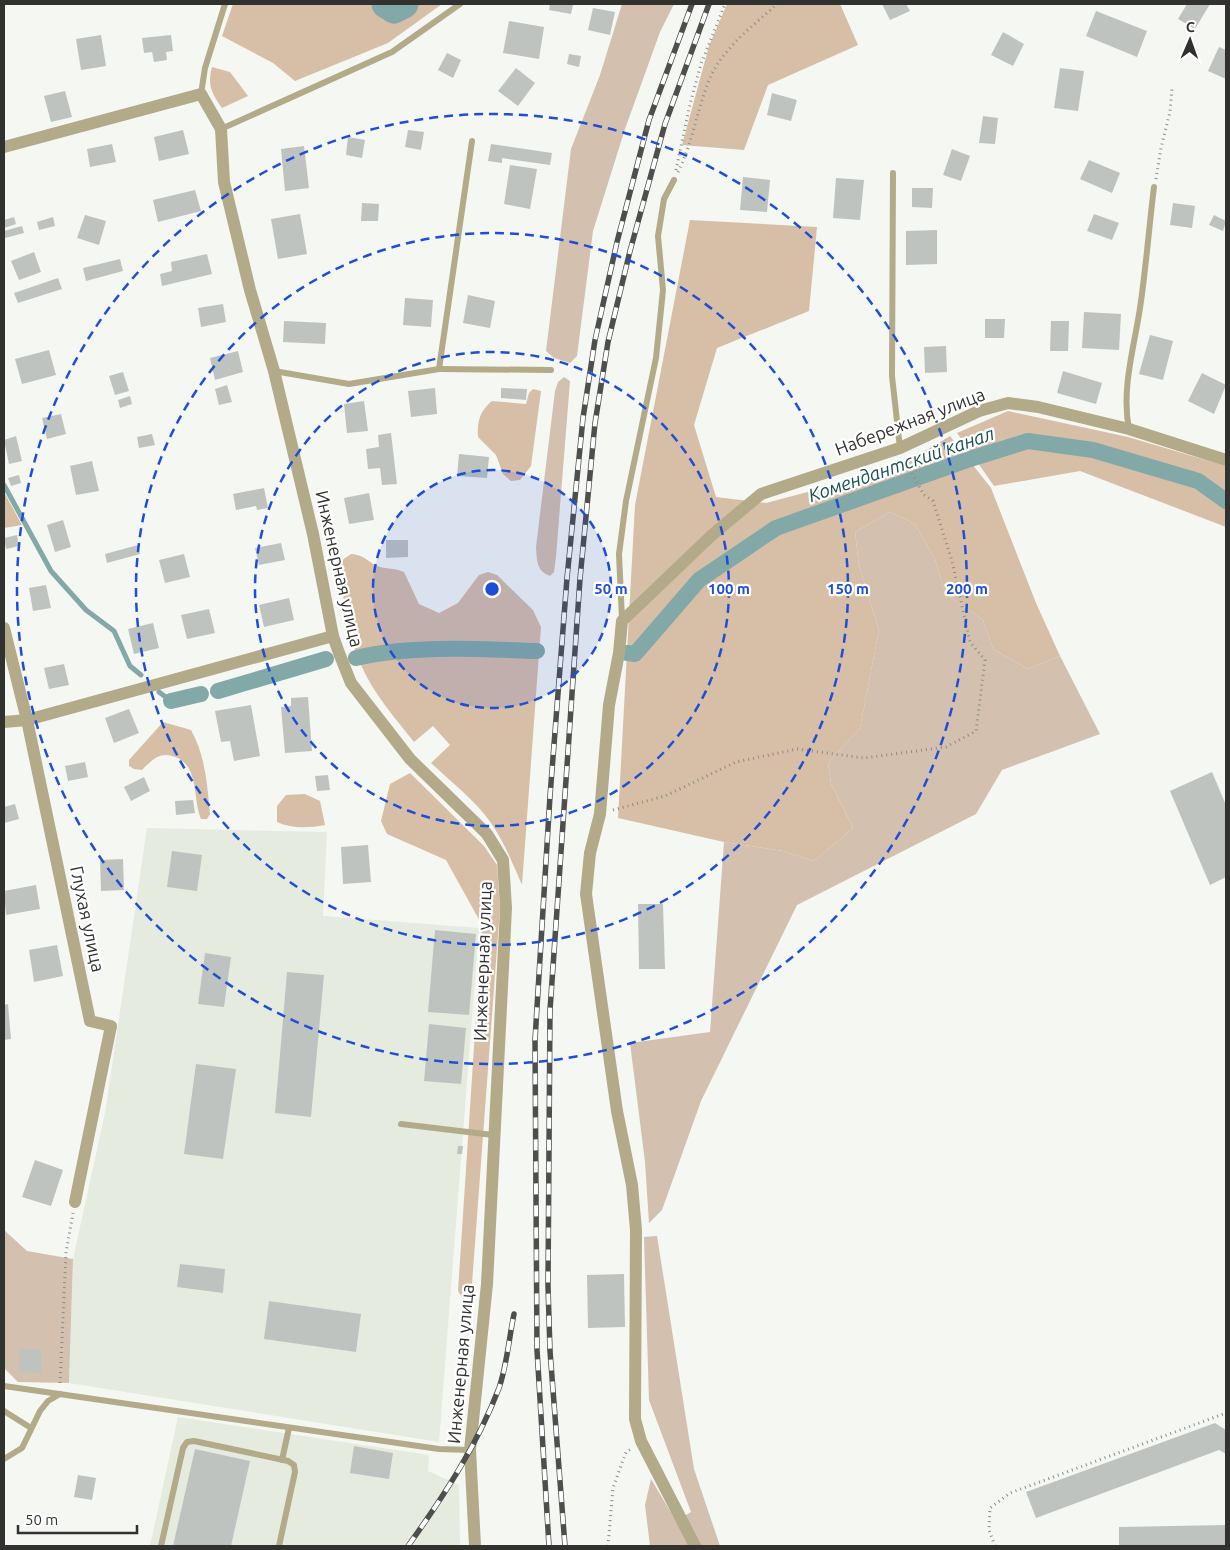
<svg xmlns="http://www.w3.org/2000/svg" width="1230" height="1550" viewBox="0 0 1230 1550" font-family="Ubuntu,sans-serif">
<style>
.built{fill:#e6ebe0}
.green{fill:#d3c0ae}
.forest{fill:#d7bea7}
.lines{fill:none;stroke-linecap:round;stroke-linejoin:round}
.stream{stroke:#82a9a7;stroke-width:5}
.canal{stroke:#82a9a7;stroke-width:16}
.river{stroke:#82a9a7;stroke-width:29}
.building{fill:#bfc3c0}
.path{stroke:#8c8d8a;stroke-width:3;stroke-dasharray:1 4;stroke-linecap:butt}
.service{stroke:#b2aa89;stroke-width:6}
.minor{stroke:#b2aa89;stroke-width:12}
.rail-casing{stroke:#4e4f4d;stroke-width:5.5}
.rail{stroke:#fff;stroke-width:4;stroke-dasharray:11;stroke-linecap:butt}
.ring{fill:none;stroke:#1d4ed8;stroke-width:2.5;stroke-dasharray:9 6}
.labels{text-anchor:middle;stroke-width:4.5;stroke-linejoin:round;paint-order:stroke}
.street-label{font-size:18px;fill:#313230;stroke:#fff}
.water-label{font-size:19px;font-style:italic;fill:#17514e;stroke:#fff}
.centre{fill:#1d4ed8;stroke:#fff;stroke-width:2.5}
.ring-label{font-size:15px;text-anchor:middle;font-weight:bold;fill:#1d4ed8;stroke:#fff;stroke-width:4.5;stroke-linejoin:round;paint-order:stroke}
</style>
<rect width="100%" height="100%" fill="#f5f7f3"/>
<g class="built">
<polygon points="147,828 327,832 323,916 479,928 439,1442 69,1383 73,1259 105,1113"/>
<polygon points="178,1417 429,1455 428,1471 459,1485 460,1546 150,1546"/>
</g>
<g class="green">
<polygon points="622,4 674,4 660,32 625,129 593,231 577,356 570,363 554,358 546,351 571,149 600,75"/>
<path d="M564,377l6,4 -14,176 -2,15 -4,4c-14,-5 -13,-16 -14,-29l19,-156 3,-9z"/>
<polygon points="890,512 915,524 935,559 945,593 983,620 993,649 1028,669 1060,656 1100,734 1002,770 976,814 797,905 701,1101 662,1210 649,1223 645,1162 630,1043 710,1032 724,842 783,851 814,861 853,828 831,784 828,763 860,728 879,630 859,566 855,532"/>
<polygon points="4,1230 27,1251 73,1259 69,1383 18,1382 4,1368"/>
<polygon points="657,1236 694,1469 720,1546 650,1546 645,1505 651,1479 676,1521 691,1512 649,1400 644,1237"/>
</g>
<g class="forest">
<polygon points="233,4 378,4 392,13 412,4 442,4 388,43 295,81 273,63 222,36"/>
<polygon points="727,4 840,4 858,45 768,85 744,150 682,145 709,46"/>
<path d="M212,67l18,5 18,24 -26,12c-10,-14 -15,-23 -10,-41z"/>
<polygon points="690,220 817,227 809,311 717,348 694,425 716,497 766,503 868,476 915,457 950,436 991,488 1036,603 1060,656 1028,669 993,649 983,620 945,593 935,559 915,524 890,512 855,532 859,566 879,630 860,728 828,763 831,784 853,828 814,861 783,851 724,842 618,818 635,505"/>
<path d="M533,389l8,2 -10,75 -11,14 -9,1 -8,-7 -7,-19 -18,-18c-1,-16 2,-26 14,-36l34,3 3,-11z"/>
<polygon points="1008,411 1128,437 1226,466 1226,527 1080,471 994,486 957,433"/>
<polygon points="4,492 22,525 4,528"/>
<path d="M351,554c15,1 18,10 29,13 9,2 14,1 24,5l15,32 20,9 19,-10 21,-28 9,-3 9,3 36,35 8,17 -19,258c-9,-21 -18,-43 -31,-62 -16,-23 -40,-41 -60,-60l19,-18 -17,-19 -19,16c-19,-24 -41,-49 -53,-77 -14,-31 -17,-68 -23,-102z"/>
<path d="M163,722l28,8c15,27 16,55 19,84l-3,5h-6c-9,-22 -1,-56 -29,-63 -13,-4 -21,5 -30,14l-8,-1 -5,-3v-6z"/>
<polygon points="410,773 484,846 497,865 500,908 471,1297 462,1297 458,1291 482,925 446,860 387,834 381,821 390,784"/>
<path d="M305,794l15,7 5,24c-16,3 -33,4 -48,-3v-16l9,-11z"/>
</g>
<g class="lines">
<g class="stream">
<polyline points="4,485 51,571 86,610 114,631 130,666 141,675"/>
<polyline points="159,692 171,701"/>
</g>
<g class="canal">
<polyline points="627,653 635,654 699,580 776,528 970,459 1028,441 1093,450 1198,481 1226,501"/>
<path d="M356,658c56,-13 123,-9 181,-7"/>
<polyline points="218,691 326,659"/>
<polyline points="171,701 201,694"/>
</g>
<polyline class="river" points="386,4 394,9 404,4"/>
</g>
<g class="building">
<polygon points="550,4 573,5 571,14 549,10"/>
<polygon points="882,4 906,4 910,11 890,20"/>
<polygon points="1187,4 1210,4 1195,29 1178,19"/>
<polygon points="593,8 615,12 610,35 588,30"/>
<polygon points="1096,11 1147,31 1137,57 1086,36"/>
<polygon points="509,21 544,27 539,59 503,53"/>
<polygon points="1003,32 1024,44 1013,66 991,55"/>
<polygon points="101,35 106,66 81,70 76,39"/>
<polygon points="171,35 173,51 166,52 167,60 154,62 152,52 144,53 142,38"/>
<polygon points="1219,47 1226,50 1226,79 1208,71"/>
<polygon points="447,53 461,60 453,78 438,70"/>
<polygon points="569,54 581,56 579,67 567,64"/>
<polygon points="516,68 535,83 518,106 498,91"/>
<polygon points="1060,68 1084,71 1078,111 1054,108"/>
<polygon points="65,91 72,117 51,122 44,96"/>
<polygon points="772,93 797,100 791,121 767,115"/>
<polygon points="983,116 998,118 995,144 979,143"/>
<polygon points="183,130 189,154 159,161 154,137"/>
<polygon points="408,130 424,132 421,150 405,147"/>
<polygon points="348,137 365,140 362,158 346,155"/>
<polygon points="112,144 116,162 90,167 87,149"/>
<polygon points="491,144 552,153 550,165 502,158 502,163 488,161"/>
<polygon points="304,146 309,188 285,191 281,149"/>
<polygon points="952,149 970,156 961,181 943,175"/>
<polygon points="1089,160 1120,173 1112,193 1080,179"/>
<polygon points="510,165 537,169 530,209 504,204"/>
<polygon points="743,177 770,180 767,212 740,210"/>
<polygon points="836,178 864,180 860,220 833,218"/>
<polygon points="912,188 933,188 932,208 912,207"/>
<polygon points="195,190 201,211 158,222 153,200"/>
<polygon points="362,203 379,204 378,221 361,221"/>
<polygon points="1173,203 1195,206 1192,228 1170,225"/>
<polygon points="300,214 307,254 278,259 271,219"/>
<polygon points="1094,214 1119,223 1112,240 1087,231"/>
<polygon points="85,215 106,221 99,245 77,238"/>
<polygon points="1214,215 1226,221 1223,231 1209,225"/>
<polygon points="14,217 16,224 4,228 4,220"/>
<polygon points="53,217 55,226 39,230 37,222"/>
<polygon points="22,226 24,233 5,238 4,231"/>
<polygon points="937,230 937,264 906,265 906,231"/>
<polygon points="34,252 41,272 19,280 11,261"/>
<polygon points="207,254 212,274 162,286 160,274 172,271 171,262"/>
<polygon points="120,259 123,271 86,281 83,268"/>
<polygon points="58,278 62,289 18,303 14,293"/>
<polygon points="468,295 495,301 490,328 463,323"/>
<polygon points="405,298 433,300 431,327 403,325"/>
<polygon points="223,304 226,322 201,327 198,308"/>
<polygon points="1084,312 1121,314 1119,350 1082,348"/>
<polygon points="985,319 1005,319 1004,338 985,338"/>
<polygon points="284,321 326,323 325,344 283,342"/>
<polygon points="1051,321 1069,321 1068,351 1050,351"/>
<polygon points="1150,335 1173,341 1163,380 1139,374"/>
<polygon points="946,346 947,372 925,373 924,347"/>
<polygon points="49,350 56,375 22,384 15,359"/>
<polygon points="238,351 243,372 215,380 210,358"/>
<polygon points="1063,371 1102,383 1096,404 1057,393"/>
<polygon points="123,372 129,391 115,395 109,376"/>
<polygon points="1202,373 1226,385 1214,414 1188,401"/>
<polygon points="227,385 232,402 219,405 215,389"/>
<polygon points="435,388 437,414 411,417 408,391"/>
<polygon points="501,388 527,389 526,400 501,398"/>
<polygon points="130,396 132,404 120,408 118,400"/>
<polygon points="364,401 368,431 347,433 344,404"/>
<polygon points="61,414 66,434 47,439 42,418"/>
<polygon points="391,433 397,484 382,485 380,468 368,469 366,449 379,447 378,435"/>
<polygon points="152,434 155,445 139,448 137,437"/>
<polygon points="16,436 22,461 9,464 4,440"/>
<polygon points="459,454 489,457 487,478 457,476"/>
<polygon points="92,461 99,491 76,495 70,466"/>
<polygon points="19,475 21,483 11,486 8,478"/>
<polygon points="264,488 268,508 257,510 256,506 236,510 233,494"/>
<polygon points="369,493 374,520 349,524 344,498"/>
<polygon points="63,520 71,547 55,552 47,525"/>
<polygon points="17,535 19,546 6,549 4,538"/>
<polygon points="386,540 408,540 408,557 386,558"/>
<polygon points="281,543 285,560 259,565 255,548"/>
<polygon points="138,545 140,554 107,563 105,554"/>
<polygon points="184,554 190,577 165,583 159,560"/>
<polygon points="46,585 51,608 33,611 29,588"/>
<polygon points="289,598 294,620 264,627 259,605"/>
<polygon points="209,609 215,633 187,639 181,615"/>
<polygon points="153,623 159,648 134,654 128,629"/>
<polygon points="64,664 69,685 49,689 44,668"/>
<polygon points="308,697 312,751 285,753 281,707 291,706 291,698"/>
<polygon points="251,705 260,756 234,761 230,741 221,742 215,711"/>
<polygon points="129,709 139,733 114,743 105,718"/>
<polygon points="85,762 88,777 68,781 65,766"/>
<polygon points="1212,772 1226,805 1226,877 1210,885 1170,791"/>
<polygon points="328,775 330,790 317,791 315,776"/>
<polygon points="144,777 150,791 131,801 124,787"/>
<polygon points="193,800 195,813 176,815 175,801"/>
<polygon points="15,804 19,819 4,823 4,807"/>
<polygon points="368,845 371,882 343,884 341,847"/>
<polygon points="172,851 202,855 197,891 167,887"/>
<polygon points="123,859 124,890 101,891 100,860"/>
<polygon points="36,885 40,909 6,915 4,891"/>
<polygon points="638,904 663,904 665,969 639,969"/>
<polygon points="435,930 476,934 469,1015 428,1012"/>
<polygon points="57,945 63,976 34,982 29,950"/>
<polygon points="205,953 231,957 224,1007 198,1004"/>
<polygon points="287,972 324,975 311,1117 275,1113"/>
<polygon points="8,1004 11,1039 4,1040 4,1005"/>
<polygon points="429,1024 466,1028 461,1084 424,1081"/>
<polygon points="196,1064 236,1069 223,1159 184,1154"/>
<polygon points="458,1146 463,1146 462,1154 457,1154"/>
<polygon points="35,1160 63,1170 51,1206 22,1197"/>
<polygon points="180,1264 225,1269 223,1293 177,1287"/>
<polygon points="624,1274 625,1327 588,1328 587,1275"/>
<polygon points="269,1301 361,1314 356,1352 264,1339"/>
<polygon points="19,1349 41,1349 41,1373 19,1372"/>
<polygon points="1215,1423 1226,1430 1226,1454 1219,1450 1036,1518 1026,1492"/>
<polygon points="354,1446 393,1453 389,1479 350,1473"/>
<polygon points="195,1449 250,1461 231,1546 173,1546"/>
<polygon points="78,1475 96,1478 92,1500 74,1497"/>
<polygon points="1226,1525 1226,1546 1119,1546 1119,1527"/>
</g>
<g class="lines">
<g class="path">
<polyline points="676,170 690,104 701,64 725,4"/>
<path d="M678,172c15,-30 19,-63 32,-94 13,-30 44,-53 67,-74"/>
<polyline points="1156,179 1161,148 1170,112 1172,88"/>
<polyline points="613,810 665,796 736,762 797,749 864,758 946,747 976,731 985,660 970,642 952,561 933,501 924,495 905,461"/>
<polyline points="60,1383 66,1253 73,1213"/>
<polyline points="608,1546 613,1488 626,1452 631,1449"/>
<polyline points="995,1546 989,1530 990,1508 1010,1493 1226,1413"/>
</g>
<g class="service">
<polyline points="201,94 205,68 225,4"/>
<polyline points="221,129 392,52 460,4"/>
<polyline points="893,173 892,376 900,448"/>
<polyline points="439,369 551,370"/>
<polyline points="274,371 349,384 439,369 472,141"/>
<path d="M1129,429c-8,-39 5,-81 11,-121 6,-40 9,-81 14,-121"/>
<polyline points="622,619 619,554 626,501 656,358 663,290 658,236 664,199 674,180"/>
<polyline points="401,1124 493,1135"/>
<polyline points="4,1386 439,1449 470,1450"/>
<polyline points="4,1411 31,1428"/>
<polyline points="4,1459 22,1448 40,1411 48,1401 60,1394"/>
<polyline points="282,1460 289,1428"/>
<polyline points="161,1546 183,1448 187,1442 194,1441 288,1461 294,1465 295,1472 279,1546"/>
</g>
<g class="minor">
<polyline points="4,147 201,94 221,129 224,182 250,290 274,371 313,534 333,636 339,653 351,683 410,759 487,834 503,860 506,908 487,1284 470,1450 475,1546"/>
<polyline points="4,628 27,720 90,1021 111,1026 75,1202"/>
<polyline points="4,722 27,720 333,636"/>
<polyline points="695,1546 641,1441 635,1419 636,1230 632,1185 617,1111 586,894 590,853 600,814 609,705 619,653 622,621 712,535 761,494 900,448 979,411 1008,403 1038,407 1129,429 1226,460"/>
</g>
<defs>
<g id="rail">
<path d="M408,1546c35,-49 69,-100 91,-158 8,-23 10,-50 15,-74"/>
<polyline points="549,1546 537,1350 535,1040 550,796 567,578 583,418 595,340 617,242 649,120 692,4"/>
<polyline points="565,1546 550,1351 548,1286 550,1010 580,579 595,423 608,342 630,251 665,124 709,4"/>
</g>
</defs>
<use href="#rail" class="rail-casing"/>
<use href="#rail" class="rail"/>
</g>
<circle cx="492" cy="589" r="119" fill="#1d4ed8" fill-opacity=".12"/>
<g class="ring">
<circle cx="492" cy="589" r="119"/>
<circle cx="492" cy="589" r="237"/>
<circle cx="492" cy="589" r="356"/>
<circle cx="492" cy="589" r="475"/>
</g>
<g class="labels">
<g class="street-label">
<text transform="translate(910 422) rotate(-21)" y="6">Набережная улица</text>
<text transform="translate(339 569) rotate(77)" y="6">Инженерная улица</text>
<text transform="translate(87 919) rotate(78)" y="6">Глухая улица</text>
<text transform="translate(483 961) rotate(-88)" y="6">Инженерная улица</text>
<text transform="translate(461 1364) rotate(-85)" y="6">Инженерная улица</text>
</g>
<g class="water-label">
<text transform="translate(901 464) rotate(-19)" y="7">Комендантский канал</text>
</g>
</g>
<circle cx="492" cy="589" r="8" class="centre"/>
<g class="ring-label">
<text x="611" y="594">50 m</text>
<text x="729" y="594">100 m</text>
<text x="848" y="594">150 m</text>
<text x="967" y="594">200 m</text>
</g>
<rect width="1230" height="1550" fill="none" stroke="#313230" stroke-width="10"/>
<g transform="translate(1190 40) rotate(2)" stroke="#ffffff" stroke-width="4" paint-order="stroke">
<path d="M0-4L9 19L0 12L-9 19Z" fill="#313230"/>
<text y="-8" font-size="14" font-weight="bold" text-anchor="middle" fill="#313230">С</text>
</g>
<path d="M18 1525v8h119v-8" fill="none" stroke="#313230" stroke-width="2.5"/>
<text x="25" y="1525" font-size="15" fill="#313230" stroke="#ffffff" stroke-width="4" paint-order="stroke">50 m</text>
</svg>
